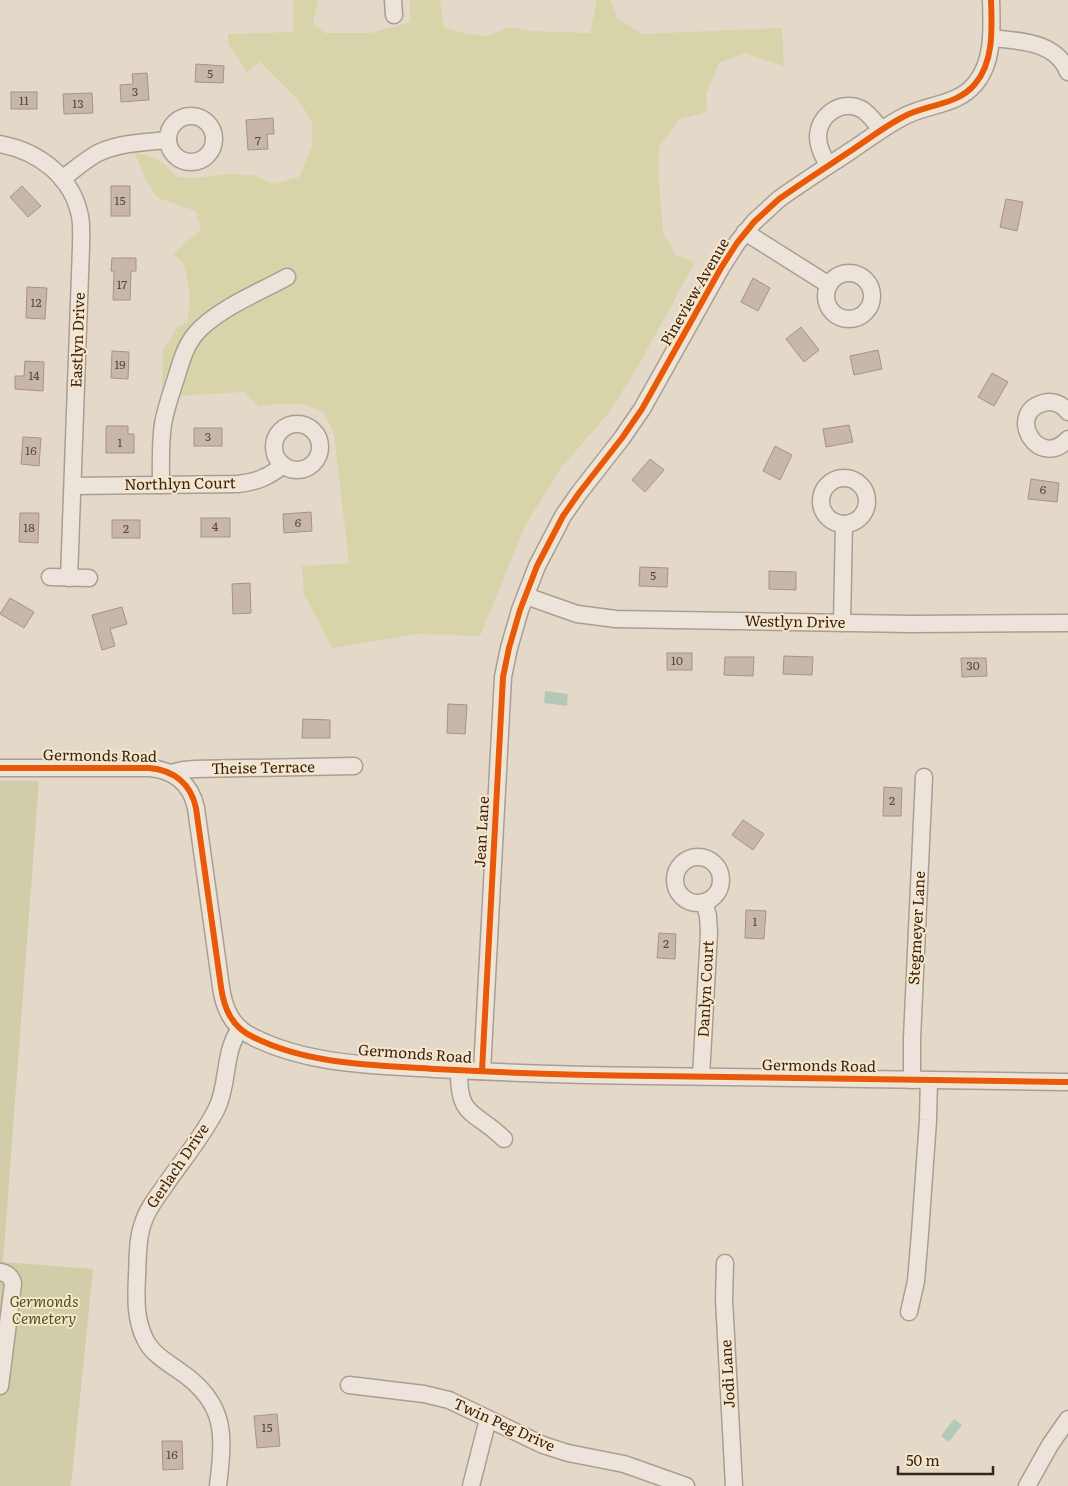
<svg xmlns="http://www.w3.org/2000/svg" width="1068" height="1486" viewBox="0 0 1068 1486" font-family="Literata,serif">
<style>
.green{fill:#d8d4a9}
.cemetery{fill:#d1cda9}
.water{fill:#b4c8ba}
.building{fill:#c8b6a8;stroke:#a49488}
.lines{fill:none;stroke-linecap:round;stroke-linejoin:round}
.minor-casing{stroke:#a99e92;stroke-width:19}
.minor{stroke:#ece4da;stroke-width:16}
.cycleway-casing{stroke:#f8e6cb;stroke-width:9}
.cycleway{stroke:#e8590c;stroke-width:6}
.labels{text-anchor:middle;stroke-width:4;stroke-linejoin:round;paint-order:stroke}
.number-label{font-size:12px;fill:#5b493e}
.street-label{font-size:15px;fill:#37251a;stroke:#f8e6cb}
.park-label{font-size:15px;font-style:italic;fill:#4d551f;stroke:#f8e6cb}
</style>
<rect width="100%" height="100%" fill="#e4d9c8"/>
<polygon class="green" points="293,0 318,0 313,23 325,33 371,33 410,22 410,0 440,0 444,27 466,34 487,36 509,27 530,31 590,33 597,0 611,0 617,18 642,34 782,28 784,66 744,53 719,63 706,94 707,112 680,119 659,147 659,180 663,232 676,255 695,262 637,368 608,414 561,468 526,524 480,636 417,634 332,648 304,594 302,566 349,563 334,434 324,412 301,404 274,404 259,407 244,392 162,397 163,350 177,328 188,321 190,293 184,264 173,254 201,229 196,211 158,198 147,182 134,152 159,160 178,177 197,178 225,174 253,175 274,184 299,177 312,147 312,121 298,100 260,62 247,72 228,44 228,34 293,32"/>
<polygon class="cemetery" points="0,781 39,781 3,1262 93,1269 71,1486 0,1486"/>
<g class="water">
<polygon points="545,691 568,694 567,706 544,703"/>
<polygon points="954,1419 962,1425 949,1442 941,1436"/>
</g>
<g class="building">
<polygon points="196,64 224,66 223,83 195,82"/>
<polygon points="147,73 149,100 121,102 120,85 133,84 132,74"/>
<rect x="11" y="92" width="26" height="17"/>
<polygon points="92,93 93,113 64,114 63,94"/>
<polygon points="273,118 274,134 267,134 268,149 248,150 246,120"/>
<polygon points="22,186 41,206 28,217 10,197"/>
<rect x="111" y="186" width="19" height="30"/>
<polygon points="1006,199 1023,202 1017,231 1000,227"/>
<polygon points="112,258 136,258 136,271 131,271 130,300 113,300 114,271 111,271"/>
<polygon points="753,278 770,288 758,311 741,302"/>
<polygon points="27,287 47,288 45,319 26,318"/>
<polygon points="801,327 819,350 804,362 786,339"/>
<polygon points="878,350 882,369 854,375 850,356"/>
<polygon points="112,351 129,352 128,379 111,378"/>
<polygon points="25,361 44,362 43,391 15,389 15,376 24,376"/>
<polygon points="992,373 1008,382 994,406 978,397"/>
<polygon points="849,425 853,442 826,447 823,429"/>
<polygon points="106,426 128,426 128,434 134,434 134,453 106,453"/>
<rect x="194" y="428" width="28" height="18"/>
<polygon points="23,437 41,438 39,466 21,464"/>
<polygon points="775,446 792,455 780,480 763,471"/>
<polygon points="650,459 664,470 645,492 632,480"/>
<polygon points="1031,479 1059,483 1057,502 1028,499"/>
<polygon points="311,512 312,531 284,533 283,514"/>
<polygon points="20,513 39,513 38,543 19,542"/>
<rect x="201" y="518" width="29" height="19"/>
<rect x="112" y="520" width="28" height="18"/>
<polygon points="640,567 668,568 667,587 639,586"/>
<polygon points="769,571 796,572 796,590 769,589"/>
<polygon points="250,583 251,613 233,614 232,584"/>
<polygon points="10,598 34,612 24,628 0,614"/>
<polygon points="122,607 127,624 110,629 115,646 102,650 92,615"/>
<rect x="667" y="653" width="25" height="17"/>
<polygon points="784,656 813,657 812,675 783,674"/>
<polygon points="725,657 754,657 753,676 724,675"/>
<polygon points="961,658 986,658 987,676 962,677"/>
<polygon points="448,704 467,705 465,734 447,733"/>
<polygon points="303,719 330,720 330,738 302,738"/>
<polygon points="884,787 902,788 901,816 883,816"/>
<polygon points="743,820 764,834 753,850 732,835"/>
<polygon points="746,910 766,911 764,939 745,938"/>
<polygon points="659,933 676,934 675,959 657,958"/>
<polygon points="277,1414 280,1446 257,1448 254,1416"/>
<polygon points="162,1441 182,1441 183,1469 163,1470"/>
</g>
<g class="lines">
<defs>
<g id="minor">
<polyline points="393,0 394,15"/>
<path d="M991,38c28,3 65,3 77,34"/>
<circle cx="191" cy="139" r="23"/>
<path d="M0,144c38,7 72,32 80,72 2,10 1,21 1,31l-12,331"/>
<path d="M828,165c-5,-9 -10,-18 -10,-29 1,-22 25,-38 45,-26 7,5 13,13 18,20"/>
<path d="M62,179c12,-9 23,-19 36,-26 21,-10 47,-11 70,-13"/>
<polyline points="745,232 829,285"/>
<circle cx="849" cy="296" r="23"/>
<path d="M1068,412c-6,-8 -15,-12 -25,-9 -38,11 -4,68 25,36"/>
<circle cx="297" cy="447" r="23"/>
<circle cx="844" cy="501" r="23"/>
<path d="M161,485c0,-20 -1,-41 2,-61 3,-17 9,-33 14,-49 5,-17 10,-34 24,-47 25,-23 57,-35 86,-51"/>
<path d="M73,486l165,-2c18,-2 31,-7 45,-19"/>
<polyline points="50,577 89,578"/>
<polyline points="526,596 577,614 616,619 911,624 1068,623"/>
<polyline points="842,623 844,524"/>
<path d="M0,768h149c25,2 42,16 47,40l25,179c3,22 11,40 32,50 55,28 121,28 182,32 72,4 144,6 217,7 138,1 277,4 416,6"/>
<polyline points="171,773 183,770 195,769 354,766"/>
<circle cx="698" cy="880" r="23"/>
<path d="M459,1070c-1,49 16,40 45,69"/>
<path d="M482,1071l21,-394 6,-29 11,-38 17,-44 26,-50 16,-23 43,-55 20,-29 79,-141 16,-25 17,-21 25,-23c24,-17 49,-33 73,-49 17,-11 33,-24 51,-33 23,-13 54,-11 72,-33 19,-22 17,-56 16,-84"/>
<polyline points="701,1076 709,933 708,916 704,902"/>
<polyline points="912,1080 912,1039 924,777"/>
<polyline points="725,1263 724,1299 734,1486"/>
<path d="M0,1272c7,1 12,5 13,12l-13,102"/>
<polyline points="909,1312 916,1281 920,1233 928,1120 929,1080"/>
<polyline points="349,1385 424,1394 449,1400 543,1445 568,1453 624,1464 686,1486"/>
<path d="M218,1486c6,-51 9,-82 -37,-114 -14,-10 -29,-18 -36,-33 -10,-20 -9,-42 -8,-63 1,-18 0,-37 6,-53 4,-13 13,-25 21,-36 17,-25 40,-52 53,-79 12,-25 6,-56 23,-79"/>
<polyline points="471,1486 488,1419"/>
<polyline points="1027,1486 1050,1445 1068,1419"/>
</g>
</defs>
<use href="#minor" class="minor-casing"/>
<use href="#minor" class="minor"/>
<defs>
<g id="cycleway">
<path d="M0,768h149c25,2 42,16 47,40l25,179c3,22 11,40 32,50 55,28 121,28 182,32 72,4 144,6 217,7 138,1 277,4 416,6"/>
<path d="M482,1071l21,-394 6,-29 11,-38 17,-44 26,-50 16,-23 43,-55 20,-29 79,-141 16,-25 17,-21 25,-23c24,-17 49,-33 73,-49 17,-11 33,-24 51,-33 23,-13 54,-11 72,-33 19,-22 17,-56 16,-84"/>
</g>
</defs>
<use href="#cycleway" class="cycleway-casing"/>
<use href="#cycleway" class="cycleway"/>
</g>
<g class="labels">
<g class="number-label">
<text x="210" y="78">5</text>
<text x="135" y="96">3</text>
<text x="24" y="105">11</text>
<text x="78" y="108">13</text>
<text x="258" y="145">7</text>
<text x="120" y="205">15</text>
<text x="122" y="289">17</text>
<text x="36" y="307">12</text>
<text x="120" y="369">19</text>
<text x="34" y="380">14</text>
<text x="208" y="441">3</text>
<text x="120" y="447">1</text>
<text x="31" y="455">16</text>
<text x="1043" y="494">6</text>
<text x="298" y="527">6</text>
<text x="215" y="531">4</text>
<text x="29" y="532">18</text>
<text x="126" y="533">2</text>
<text x="653" y="580">5</text>
<text x="677" y="665">10</text>
<text x="973" y="670">30</text>
<text x="892" y="805">2</text>
<text x="755" y="926">1</text>
<text x="666" y="948">2</text>
<text x="267" y="1432">15</text>
<text x="172" y="1459">16</text>
</g>
<g class="street-label">
<text transform="translate(695 292) rotate(-60)" y="5">Pineview Avenue</text>
<text transform="translate(78 340) rotate(-88)" y="5">Eastlyn Drive</text>
<text transform="translate(180 484) rotate(-1)" y="5">Northlyn Court</text>
<text transform="translate(795 622) rotate(1)" y="5">Westlyn Drive</text>
<text transform="translate(100 756) rotate(1)" y="5">Germonds Road</text>
<text transform="translate(263 768) rotate(-1)" y="5">Theise Terrace</text>
<text transform="translate(482 832) rotate(-87)" y="5">Jean Lane</text>
<text transform="translate(917 928) rotate(-87)" y="5">Stegmeyer Lane</text>
<text transform="translate(706 989) rotate(-87)" y="5">Danlyn Court</text>
<text transform="translate(415 1054) rotate(4)" y="5">Germonds Road</text>
<text transform="translate(819 1066) rotate(1)" y="5">Germonds Road</text>
<text transform="translate(178 1166) rotate(-56)" y="5">Gerlach Drive</text>
<text transform="translate(728 1374) rotate(-93)" y="5">Jodi Lane</text>
<text transform="translate(504 1425) rotate(24)" y="5">Twin Peg Drive</text>
</g>
<g class="park-label">
<text x="44" y="1307">Germonds<tspan x="44" dy="17">Cemetery</tspan></text>
</g>
</g>
<path d="M898 1466v8h95v-8" fill="none" stroke="#37251a" stroke-width="2.5"/>
<text x="906" y="1466" font-size="15" fill="#37251a" stroke="#f8e6cb" stroke-width="4" paint-order="stroke">50 m</text>
</svg>
